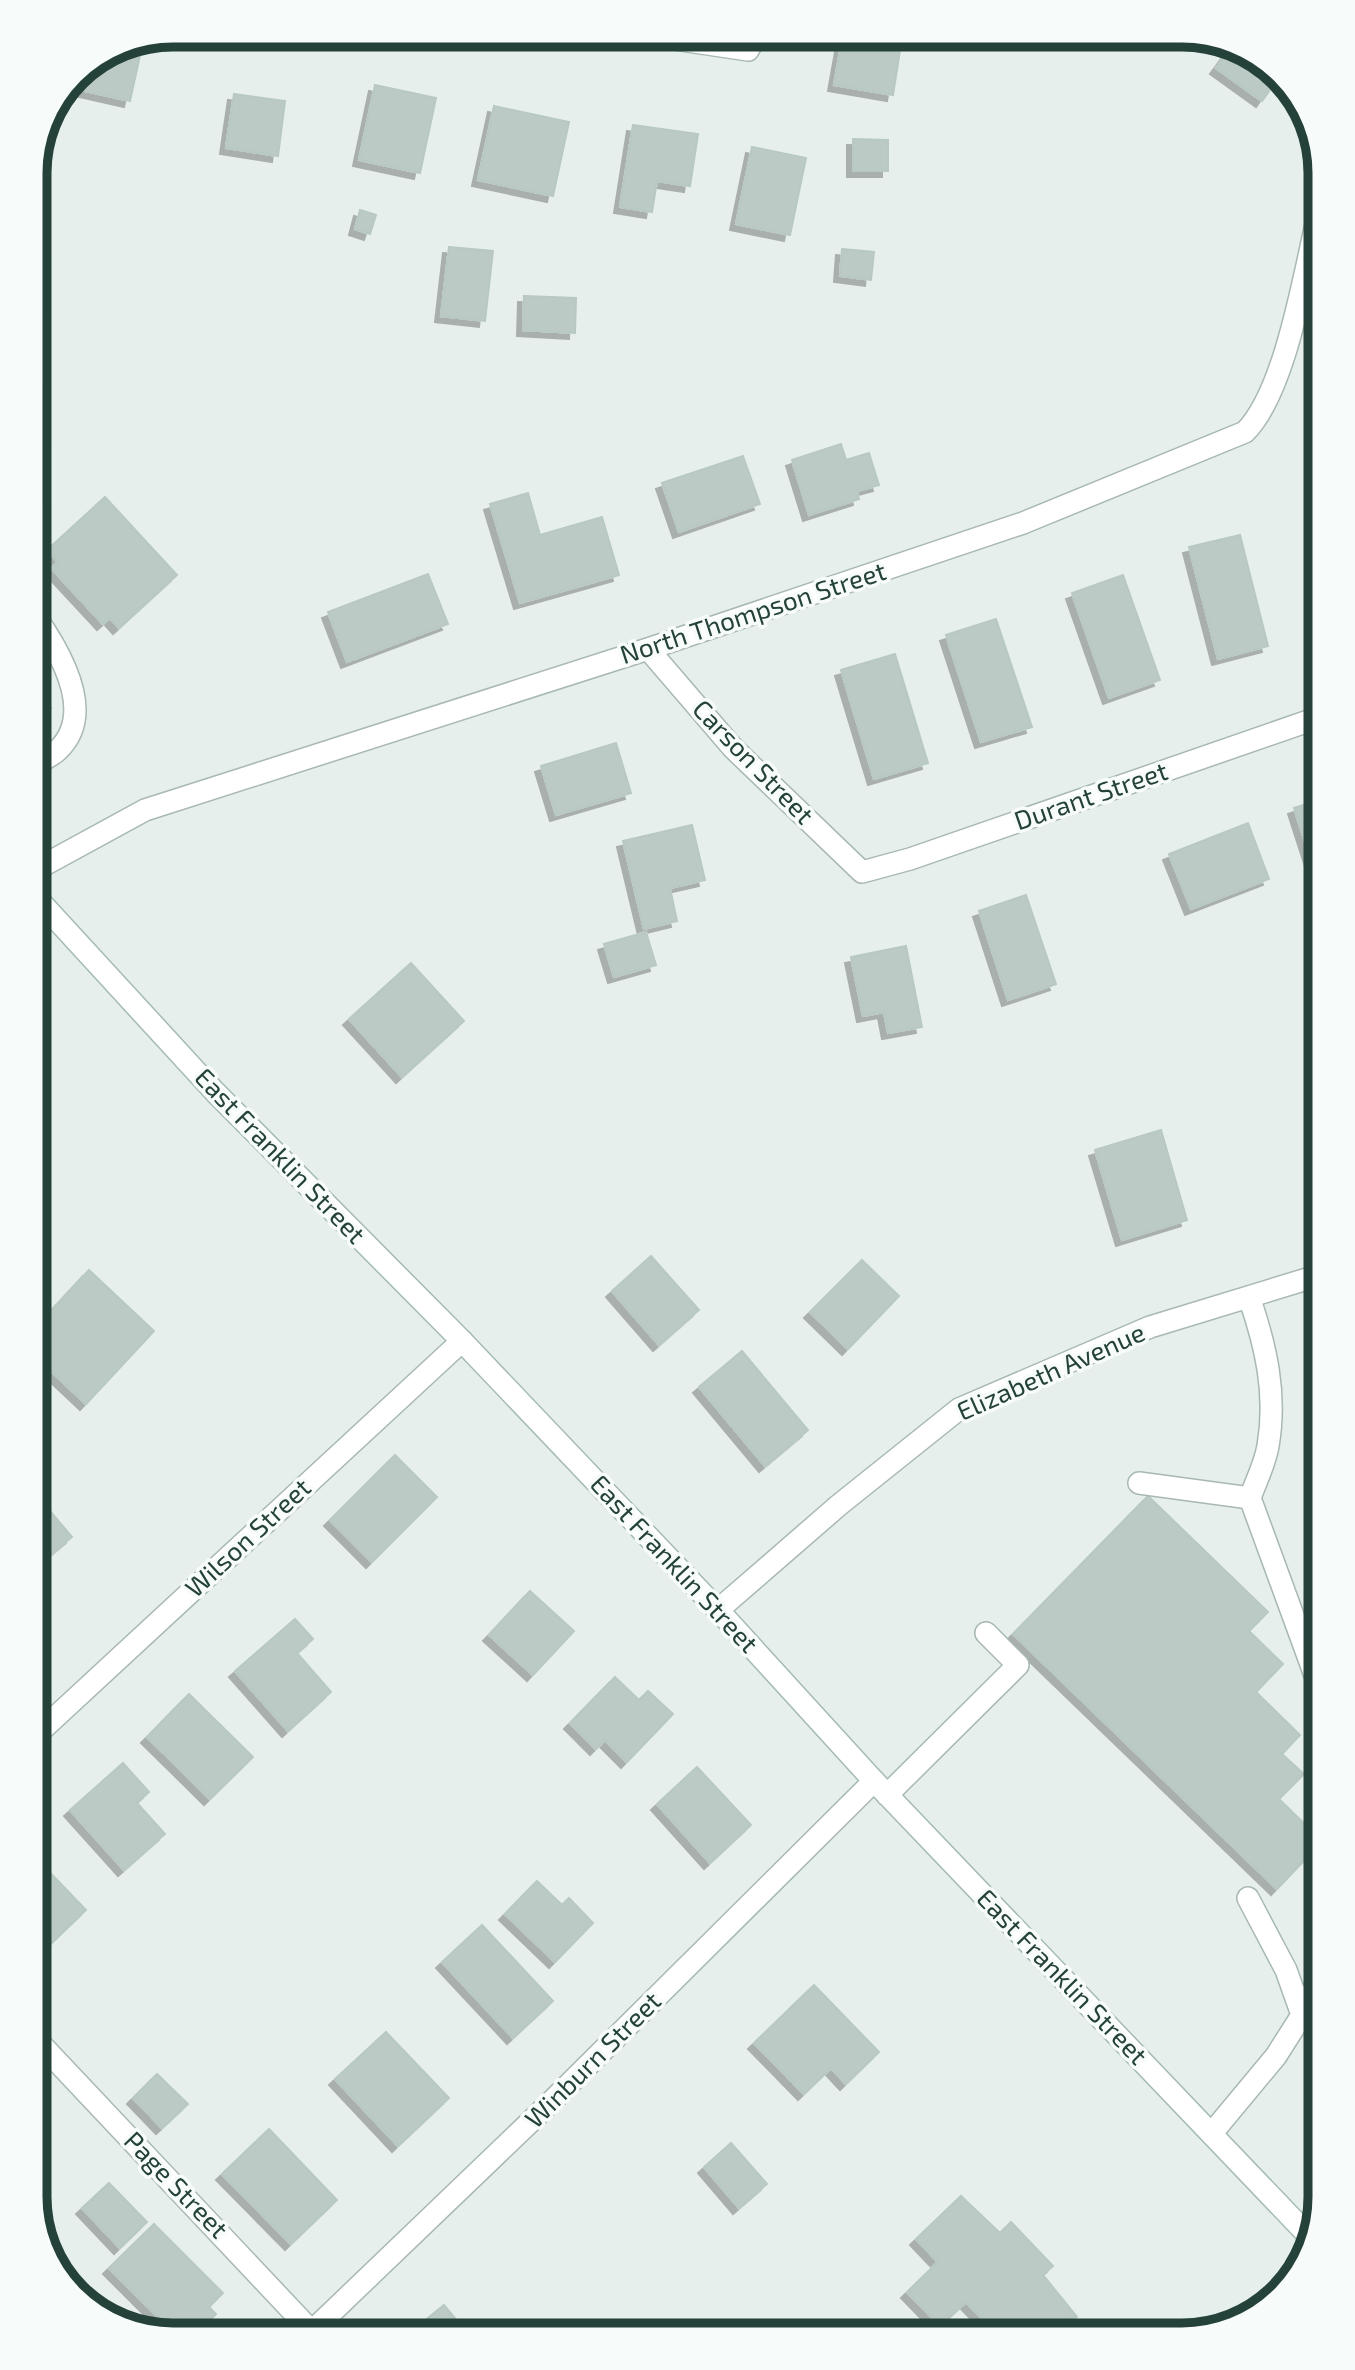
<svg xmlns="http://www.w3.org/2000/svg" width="1355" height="2370" viewBox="0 0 1355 2370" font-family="'Exo 2',sans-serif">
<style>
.building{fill:#bbcac4;stroke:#b8c9c2;stroke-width:2;filter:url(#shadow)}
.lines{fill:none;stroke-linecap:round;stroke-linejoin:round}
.service-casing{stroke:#a8b8b2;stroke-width:24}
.minor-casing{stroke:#a8b8b2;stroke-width:24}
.secondary-casing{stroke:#a4bbb3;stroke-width:24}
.service{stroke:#fff;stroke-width:21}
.minor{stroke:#fff;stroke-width:21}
.secondary{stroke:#fff;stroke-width:21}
.labels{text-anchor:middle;stroke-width:7;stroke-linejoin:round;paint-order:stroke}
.street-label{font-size:26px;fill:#24423a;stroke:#f7fbf9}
.rim{fill:none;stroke:#24423a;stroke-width:9}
</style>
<defs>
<filter id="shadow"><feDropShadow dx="-6" dy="6" stdDeviation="0" flood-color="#0004"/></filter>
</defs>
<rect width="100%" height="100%" fill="#e6efeb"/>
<g class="building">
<polygon points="843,35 901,44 893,95 834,85"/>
<polygon points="143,42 130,101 68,87 76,75 121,45"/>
<polygon points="1230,49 1259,59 1277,80 1262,101 1216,68"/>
<polygon points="375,85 436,98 420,173 359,160"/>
<polygon points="234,94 285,101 278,156 226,148"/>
<polygon points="494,106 569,122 553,196 478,180"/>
<polygon points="633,125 698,134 690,186 657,181 652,212 620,207"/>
<polygon points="853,139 888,140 888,171 853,171"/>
<polygon points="752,147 806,158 790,235 736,224"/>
<polygon points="360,210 376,215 370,234 355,229"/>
<polygon points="449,247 493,251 485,321 441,316"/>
<polygon points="842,249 874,252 871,280 840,276"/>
<polygon points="524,296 576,298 575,333 523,330"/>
<polygon points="841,444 846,460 869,453 879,485 857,491 859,499 809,515 792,460"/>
<polygon points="743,456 760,504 679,532 662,483"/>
<polygon points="528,493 540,535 602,517 619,575 520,603 490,504"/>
<polygon points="105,497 177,575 119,628 110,618 103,624 51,568 58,562 47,550"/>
<polygon points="1240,535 1268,646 1218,659 1189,547"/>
<polygon points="428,574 448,624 347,662 328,612"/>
<polygon points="1123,575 1160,680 1109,698 1072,593"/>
<polygon points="996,619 1032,727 981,742 946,635"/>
<polygon points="895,654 928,763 874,779 841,670"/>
<polygon points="35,691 51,708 35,722"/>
<polygon points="616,743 631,793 556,815 541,766"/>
<polygon points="1320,800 1320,868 1314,870 1294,808"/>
<polygon points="1248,823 1269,879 1191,909 1169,854"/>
<polygon points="692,825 705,880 670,888 677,921 644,929 623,841"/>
<polygon points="1026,895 1056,984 1008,1000 979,911"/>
<polygon points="646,932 656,965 614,977 604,944"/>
<polygon points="906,946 922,1027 888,1033 884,1012 863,1016 851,957"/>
<polygon points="411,963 464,1021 402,1077 349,1019"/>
<polygon points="1161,1130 1187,1220 1122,1240 1095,1150"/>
<polygon points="651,1256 699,1310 659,1345 612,1291"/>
<polygon points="862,1260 899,1296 848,1349 810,1312"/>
<polygon points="89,1270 154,1331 86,1404 35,1356 35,1328"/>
<polygon points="742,1351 808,1430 765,1466 699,1387"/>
<polygon points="395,1455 437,1497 372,1562 330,1520"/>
<polygon points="1148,1496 1268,1612 1249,1631 1283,1664 1256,1692 1300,1735 1282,1754 1304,1774 1279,1799 1320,1839 1320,1844 1277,1889 1013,1634"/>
<polygon points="39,1498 72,1537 35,1568 35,1501"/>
<polygon points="530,1591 574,1631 533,1675 489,1635"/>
<polygon points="295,1619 313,1639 297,1653 331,1692 288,1731 235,1671"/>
<polygon points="615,1677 639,1700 648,1691 673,1714 627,1762 605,1740 596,1749 570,1723"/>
<polygon points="189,1694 253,1757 210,1799 147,1737"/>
<polygon points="123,1763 149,1792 137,1803 165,1834 124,1870 70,1810"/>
<polygon points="697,1767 751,1825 710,1863 657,1804"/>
<polygon points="35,1857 86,1910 35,1959"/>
<polygon points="537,1881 562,1905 569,1898 593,1923 555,1962 505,1914"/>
<polygon points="482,1925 553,2001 513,2038 442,1962"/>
<polygon points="814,1985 879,2052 846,2084 831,2068 804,2094 754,2043"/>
<polygon points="386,2032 449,2098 398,2146 335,2079"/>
<polygon points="157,2074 188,2104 162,2128 133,2098"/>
<polygon points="35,2100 43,2108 35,2116"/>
<polygon points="269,2129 337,2200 291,2244 222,2174"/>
<polygon points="731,2143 767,2184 739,2208 704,2167"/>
<polygon points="109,2183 147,2222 120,2248 82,2208"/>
<polygon points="961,2196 1000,2233 1011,2222 1053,2266 1043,2275 1077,2317 1059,2335 998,2335 966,2302 940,2326 907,2292 938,2262 916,2239"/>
<polygon points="154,2224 223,2293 209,2307 216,2314 197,2334 188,2325 176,2335 109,2268"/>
<polygon points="99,2298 120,2320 97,2312 91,2306"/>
<polygon points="444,2305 469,2335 407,2335"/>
</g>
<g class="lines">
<defs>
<g id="service">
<path d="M35,765c7,-5 17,-9 23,-15 39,-37 1,-100 -23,-134"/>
<path d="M1249,1297c17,49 28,97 19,149 -3,18 -12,35 -18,52"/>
<polyline points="1139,1483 1250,1498 1320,1689"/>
<polyline points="887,1795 1018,1665 986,1633"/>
<polyline points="1302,2015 1320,1975"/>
<polyline points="1212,2133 1276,2056 1302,2015 1286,1970 1248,1898"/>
</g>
<g id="minor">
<polyline points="647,35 748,50 757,35"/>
<polyline points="648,649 733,748 862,872 910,859 1320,717"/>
<path d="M35,870l110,-60 503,-161 375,-126 222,-91c42,-42 60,-165 75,-225"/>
<polyline points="718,1610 839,1505 959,1409 1150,1327 1320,1275"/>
<polyline points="35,1736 462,1341"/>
<polyline points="35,2038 315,2335"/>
<polyline points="308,2335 551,2102 874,1781"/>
</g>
<polyline id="secondary" points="35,896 215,1092 462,1341 718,1610 874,1781 1308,2235"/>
</defs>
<use href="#service" class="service-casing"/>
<use href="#minor" class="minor-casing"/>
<use href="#secondary" class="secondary-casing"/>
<use href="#service" class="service"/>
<use href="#minor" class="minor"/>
<use href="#secondary" class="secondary"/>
</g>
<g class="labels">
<g class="street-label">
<text transform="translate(753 613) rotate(-18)" y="9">North Thompson Street</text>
<text transform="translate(753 762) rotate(46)" y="9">Carson Street</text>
<text transform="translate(1091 796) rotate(-19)" y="9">Durant Street</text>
<text transform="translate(280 1156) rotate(46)" y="9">East Franklin Street</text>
<text transform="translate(1051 1372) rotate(-24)" y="9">Elizabeth Avenue</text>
<text transform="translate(248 1538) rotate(-43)" y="9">Wilson Street</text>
<text transform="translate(674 1564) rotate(47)" y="9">East Franklin Street</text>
<text transform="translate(1062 1977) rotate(46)" y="9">East Franklin Street</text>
<text transform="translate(593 2060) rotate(-45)" y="9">Winburn Street</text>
<text transform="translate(176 2185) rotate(46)" y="9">Page Street</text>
</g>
</g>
<path d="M0 0H1355V2370H0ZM173 47H1182A126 126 0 0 1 1308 173V2197A126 126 0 0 1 1182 2323H173A126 126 0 0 1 47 2197V173A126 126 0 0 1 173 47Z" fill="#f7fbf9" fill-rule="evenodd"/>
<path class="rim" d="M173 47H1182A126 126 0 0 1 1308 173V2197A126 126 0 0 1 1182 2323H173A126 126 0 0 1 47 2197V173A126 126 0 0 1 173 47Z"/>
</svg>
